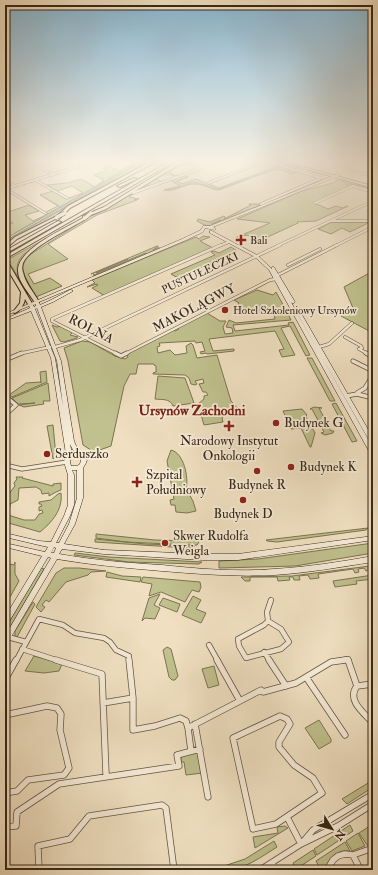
<svg xmlns="http://www.w3.org/2000/svg" width="378" height="875" viewBox="0 0 378 875" font-family="'IM FELL Double Pica',serif">
  <style>
    .green { fill: #c0c18e; stroke: #7c7452 }
    .lines { fill: none; stroke-linecap: round; stroke-linejoin: round }
    .stream { stroke: #728176; stroke-width: 1 }
    .street-far4-casing { stroke: #655542; stroke-width: 3 }
    .street-far3-casing { stroke: #655542; stroke-width: 3.5 }
    .street-far2-casing { stroke: #655542; stroke-width: 5 }
    .street-far1-casing { stroke: #655542; stroke-width: 6 }
    .street-casing { stroke: #655542; stroke-width: 7 }
    .secondary-casing { stroke: #372717; stroke-width: 1 }
    .primary-casing { stroke: #372717; stroke-width: 1.5 }
    .highway-casing { stroke: #372717; stroke-width: 2 }
    .street-far4 { stroke: #f5ebd7; stroke-width: 2 }
    .street-far3 { stroke: #f5ebd7; stroke-width: 2.5 }
    .street-far2 { stroke: #f5ebd7; stroke-width: 3.5 }
    .street-far1 { stroke: #f5ebd7; stroke-width: 4.5 }
    .street { stroke: #f5ebd7; stroke-width: 5.5 }
    .secondary { fill: #f5ebd7; fill-rule: evenodd }
    .primary { fill: #f0e0c1; fill-rule: evenodd }
    .highway { fill: #f0e0c1; fill-rule: evenodd }
    .highway-bridge-casing { stroke: #372717; stroke-width: 4.5; stroke-linecap: butt }
    .highway-bridge { stroke: #f0e0c1; stroke-width: 3.5 }
    .poi-dot { fill: #8f2418; stroke: #f5ebd7; stroke-width: 1.5 }
    .labels { text-anchor: middle; dominant-baseline: central; stroke-width: 3.5; stroke-linejoin: round; paint-order: stroke }
    .far-poi-label { font-size: 11px; fill: #372717; stroke: #f5ebd7; text-anchor: start }
    .far-street-label { font-size: 11px; fill: #372717; stroke: #f5ebd7 }
    .street-label { font-size: 13px; fill: #372717; stroke: #f5ebd7 }
    .poi-label { font-size: 13px; fill: #372717; stroke: #f5ebd7; text-anchor: start }
    .neighbourhood-label { font-size: 14px; font-weight: bold; fill: #7a1f14; stroke: #f5ebd7 }
  </style>
  <rect width="100%" height="100%" fill="#f0e0c1"/>
  <filter id="stains"><feTurbulence type="fractalNoise" baseFrequency=".005" numOctaves="4"/><feColorMatrix values="0 0 0 0 .2 0 0 0 0 .09 0 0 0 0 .02 0 0 0 .5 -.17"/></filter>
  <radialGradient id="worn" r=".72"><stop offset=".6" stop-color="#630" stop-opacity="0"/><stop offset="1" stop-color="#630" stop-opacity=".3"/></radialGradient>
  <path class="green" d="M141,160H144L5,239V237L9,235L5,233V220L11,224L13,223L5,218V213L29,205L39,211L25,215L33,221L48,214L46,212L58,206L40,195L53,191L66,199L83,193L72,186L57,191L47,185L67,183L81,179L95,187L104,180L94,175L107,170L103,168L109,166L120,171Z
    M146,160H155L66,208L58,215L5,243V241Z
    M186,160L192,163L178,167L169,172L177,176C167,175 166,172 156,179L162,182L150,186H144L146,187L129,197L139,199H134L137,200L97,215L48,244L68,259L28,274L34,284L50,278L62,286L36,297C29,284 16,269 28,256L89,217C109,209 125,197 143,185C157,176 171,168 186,160Z
    M278,166L297,172L292,174L283,170H273L219,190C211,190 204,184 196,184C185,183 176,192 164,190L180,186L170,180L182,175L188,177L177,181L182,184L196,179L219,188Z
    M336,180L373,189V191L347,184L346,185L350,187L314,203L328,209L336,206L342,208L348,206L316,221L297,222L298,223L259,241L247,235L235,238L270,223L237,219L302,191L333,183Z
    M249,204H259L261,205L213,224L221,220L211,224L213,225C206,227 203,224 197,221L198,219L210,222L224,216L225,217L224,219L251,205Z
    M81,219L24,254C15,263 16,271 21,282L9,262H11L7,260Z
    M332,222H370L350,232L342,228L331,234L318,229Z
    M203,236L210,237L200,241L213,248L105,296L92,288L98,285L97,284L87,287L95,283L92,280L196,237L199,239Z
    M157,246H158L153,250L159,247V248L97,276L93,275L100,273L146,253L100,272L96,273L128,259L91,274Z
    M231,247L237,251L178,278L171,274L215,255L211,252L214,251L219,253Z
    M373,271V333L341,316L353,308L344,287Z
    M257,290L273,295L276,292L286,310L248,314L246,311L236,307L239,305L238,304L239,303L234,300Z
    M287,312L291,320L233,325L235,331L289,325L288,323L293,322L310,355L306,356L290,326L281,328L295,355L282,357L279,350L284,349L275,331L209,339L213,351L234,349V351L207,354L206,353L201,354L200,352L205,351L202,342L196,343L195,341L159,343L160,346L157,347L158,353L170,350L175,355L187,353L186,346L191,343L193,345L197,358L217,355L231,401L241,412C233,412 227,412 222,418L223,422L204,425L198,404L204,399V396L208,395L206,392H203L199,384L204,383L203,379L195,381L197,384L195,385L191,384L189,378L185,375L153,374V373L156,372V366L154,365V364H138L136,374H130L124,386L111,446L94,452L83,445L68,361L64,348L82,341L90,342L115,356L125,359L128,357L127,355V354L173,330L175,331L179,329L177,328L207,313L220,321H226L223,327L225,334L233,333L232,328L226,327L229,320L236,323L275,319L274,314Z
    M52,325L57,327L61,326L73,332L70,335L78,337L77,338L64,342L60,341Z
    M307,358H312L335,401H330Z
    M46,371L47,382L12,397L9,395L26,383L41,382V383L40,372Z
    M158,376L185,378L194,403L173,406C170,398 162,400 155,399Z
    M48,383L50,401H43L44,404L24,407L19,405L35,403L18,404L12,398Z
    M336,403L357,441L352,442L332,404Z
    M314,407L322,408H319L331,431H334L333,433L325,435L321,433L324,432L312,409H310Z
    M302,409L307,415L306,416L307,419L288,422L283,411Z
    M309,422L315,433L311,447H310L301,428L291,429L290,427H293L292,424Z
    M53,425L56,456L53,459L47,426Z
    M171,450C184,453 189,478 186,489L193,501L196,511L187,513L176,512L175,505H171L170,500L174,499L167,461Z
    M16,477H23L22,478L53,486V484L61,483V490L56,492L49,496V493L42,494L41,490L36,487L19,488L18,500L10,504V507L5,509V499L15,486L14,483L17,479Z
    M61,493C63,510 52,522 40,532L5,522V514L24,520H35L39,514L43,513L42,510L39,511V507L42,506L41,504H39V502L51,500L58,494Z
    M368,528L366,530L277,542L267,541L266,540Z
    M96,534L155,540L190,541L191,537L199,542L197,545H190L126,542L96,538Z
    M95,539L146,544L195,546L188,548L95,542Z
    M373,543V553L295,566L219,568V561L258,559Z
    M75,553L109,557L202,562L199,564L129,562L74,555Z
    M15,562V574L19,581L10,597L5,598V563L14,565Z
    M370,566L369,570L366,571L364,568L358,569L359,572L355,573L353,569L318,574L319,578L310,579L308,575L299,576L300,580H294L293,577H289L290,580L278,581L277,577H250V581H245L241,577L292,576Z
    M41,568L44,569L5,636V629Z
    M64,568H79L106,571L91,572L88,575L66,582L49,602L46,600L42,605L45,607L41,612L36,607L56,573Z
    M107,572L122,576L141,577L140,582L106,577Z
    M373,575V579L356,581L357,584L335,587L333,581Z
    M143,577L200,582L201,587L199,592L192,590L185,602L161,592L149,596L152,584L141,582Z
    M160,594L154,605L160,608L155,619L145,618L142,621L149,598Z
    M193,596L201,600L196,609L206,613L201,623L182,615Z
    M163,598L180,604L177,612L159,605Z
    M33,602L35,604L17,637L15,636V631Z
    M167,647L171,649L178,676L175,680H172L169,677L163,650Z
    M34,656L62,664L59,671L44,673L25,671Z
    M214,666L219,685L208,688L202,669Z
    M319,720L331,739V742L319,749L305,728Z
    M197,751L202,773L186,775L184,762H181V758L185,754Z
    M373,780V787L347,804L342,799Z
    M373,824V845H367L359,833Z
    M350,825L353,831L317,855L314,849Z
    M285,826L288,828L255,848L253,837L278,833L277,827Z
    M358,833L365,846L352,851L346,841Z
    M274,841L277,847C261,857 244,870 225,870L224,866L245,859Z
    M345,842L350,851C336,849 330,858 324,870H321L316,861Z
    M313,850L316,856L296,869L293,863Z"/>
  <g class="lines">
    <path class="stream" d="M271,161L279,163
      M296,168H298
      M312,172L323,175
      M121,177L151,160
      M342,180L346,181
      M30,183L35,181
      M148,184L150,185
      M23,185L27,183
      M363,186L373,188
      M167,190L174,189L194,182L219,189L278,168
      M42,196L61,207
      M15,233L141,160
      M20,233L118,178
      M5,238L10,236
      M5,241L15,236"/>
    <defs>
      <path id="street-far4" d="M27,160L53,175
        M370,160L373,161
        M349,168L348,170L373,176
        M5,180L15,186
        M35,180L67,198
        M208,183L266,161
        M5,189L100,160
        M6,189L45,213
        M133,193L224,160
        M315,203L353,186L373,192
        M261,204L321,178L262,160
        M332,221H373
        M219,246L229,242
        M277,246L373,201
        M335,246L373,227"/>
      <path id="street-far3" d="M288,265L320,249
        M278,275L337,245
        M345,337L361,346L362,348L359,349L368,354
        M55,347L80,340L280,245
        M319,347L329,344L352,323
        M18,354L50,347
        M117,354L52,321V319L221,245
        M125,354L270,280L276,279"/>
      <path id="street-far2" d="M115,353L121,356L127,353
        M366,353L373,357
        M5,360L22,353
        M353,361L373,371
        M357,393L365,388L373,375
        M5,396L16,405L5,415
        M346,396L357,394L373,398
        M5,465L22,469L67,462"/>
      <path id="street-far1" d="M268,621L281,629L289,642L281,649L246,658L239,646L238,639L264,625Z
        M268,621L267,612L271,600
        M8,637L26,642
        M209,645L218,661
        M22,649L59,661
        M264,652L270,661
        M16,661L39,619L63,625L75,633L104,638L110,642L116,650L129,656V661
        M339,661L348,659L349,661"/>
      <path id="street" d="M56,660L102,674L106,774
        M129,660L133,698V730L155,726L180,718L186,721L188,728
        M217,660L240,701
        M269,660L286,686
        M348,660L357,686
        M306,677L345,735
        M5,680L16,660
        M373,684L357,686C346,700 364,713 373,723
        M103,703L133,698
        M5,715L47,706L57,708L61,714L60,730L69,768L64,775L28,780L17,791L5,793
        M280,716L287,719L290,724L279,742V747L294,765L313,778L322,793L276,824L253,829L233,738Z
        M195,724L208,797
        M191,751L188,728L261,690L263,692L296,683L331,662L345,660
        M287,817L301,844
        M5,827L16,826L17,812L59,784L179,766L177,755L200,749
        M302,843L313,830L373,794
        M353,855L360,869
        M272,863L274,870
        M39,870L38,846L70,839L89,816L162,805L166,808L174,870
        M260,870L301,844L338,826L373,804
        M327,870L333,860L338,856L345,854L353,855L373,848"/>
      <path id="secondary" d="M338,174L340,175L213,227L215,228V230L205,228L203,232L184,241L39,302L40,305L51,300L70,290H71L73,291L53,302L41,307L61,361L74,441L77,448L87,460L86,463L83,468V498L75,524L64,544L104,550L203,554H238L373,536V540L238,560H203L104,554L62,549L59,554C93,560 127,563 162,565C199,569 236,572 274,569C307,567 340,562 373,556V562C340,567 307,573 274,575C237,577 199,574 162,571C127,568 92,565 57,559L7,644L5,645V636L51,558L48,557L7,625L5,626V617L42,556L5,547V543L45,552L48,547L39,545L5,537V533L39,541L51,542L64,516L68,505V475L64,462L66,454L51,358L31,311L5,321V319L30,308L29,306L5,316V314L182,239L201,230L203,226H210ZM36,304V306L34,307L33,305ZM37,308L57,361L63,406L55,358L35,309ZM70,444L73,450L81,460L80,464L77,466H71L70,462L72,454ZM72,470H77V498L69,524L59,543H56L70,516L74,505V475ZM54,547L56,548L54,553H51Z
        M210,231H212L257,255L272,269V267H274L295,302L294,303H292L291,302L273,270L373,448V455L370,453L269,270L255,257L210,233Z
        M298,312H299L301,313L373,438V444L370,442L297,313Z"/>
      <path id="primary" d="M273,160H278L373,186V188Z"/>
      <path id="highway" d="M154,160H159L70,208L58,220L55,219L17,239L5,249V246L15,237L57,216L68,206Z
        M172,160H177L5,259V256Z
        M181,160H186L106,209L86,217V219C71,228 30,247 23,263C22,266 22,270 23,272C25,283 34,292 39,302V303H35C30,294 18,282 18,271C17,249 66,228 83,218V216L104,207Z
        M134,178L137,179L120,187L117,186Z
        M58,221L61,222L5,254V251Z
        M5,260L7,261L33,305L31,306H29L25,299C24,305 20,311 15,313L13,312L20,303L21,292L5,265Z"/>
    </defs>
    <use href="#street-far4" class="street-far4-casing"/>
    <use href="#street-far3" class="street-far3-casing"/>
    <use href="#street-far2" class="street-far2-casing"/>
    <use href="#street-far1" class="street-far1-casing"/>
    <use href="#street" class="street-casing"/>
    <use href="#secondary" class="secondary-casing"/>
    <use href="#primary" class="primary-casing"/>
    <use href="#highway" class="highway-casing"/>
    <use href="#street-far4" class="street-far4"/>
    <use href="#street-far3" class="street-far3"/>
    <use href="#street-far2" class="street-far2"/>
    <use href="#street-far1" class="street-far1"/>
    <use href="#street" class="street"/>
    <use href="#secondary" class="secondary"/>
    <use href="#primary" class="primary"/>
    <use href="#highway" class="highway"/>
    <defs>
      <path id="highway-bridge" d="M57,217L65,213
        M85,218L91,213"/>
    </defs>
    <use href="#highway-bridge" class="highway-bridge-casing"/>
    <use href="#highway-bridge" class="highway-bridge"/>
  </g>
  <linearGradient id="sky" x2="0" y2="1"><stop stop-color="#89b8d4"/><stop offset="0.57" stop-color="#f8f1e3"/><stop offset="1" stop-color="#f8f1e3" stop-opacity="0"/></linearGradient>
  <rect width="378" height="283" fill="url(#sky)"/>
  <g class="poi-dot">
    <path d="M239 234h4v4h4v4h-4v4h-4v-4h-4v-4h4z"/>
    <circle cx="225" cy="310" r="4"/>
    <circle cx="276" cy="423" r="4"/>
    <path d="M227 420h4v4h4v4h-4v4h-4v-4h-4v-4h4z"/>
    <circle cx="47" cy="454" r="4"/>
    <circle cx="291" cy="467" r="4"/>
    <circle cx="257" cy="471" r="4"/>
    <path d="M135 476h4v4h4v4h-4v4h-4v-4h-4v-4h4z"/>
    <circle cx="243" cy="500" r="4"/>
    <circle cx="165" cy="543" r="4"/>
  </g>
  <g class="labels">
    <g class="far-poi-label">
      <text x="250" y="240">Bali</text>
      <text x="233" y="310">Hotel Szkoleniowy Ursynów</text>
    </g>
    <g class="far-street-label">
      <text transform="translate(200 273) rotate(-25)">PUSTUŁECZKI</text>
    </g>
    <g class="street-label">
      <text transform="translate(194 308) rotate(-27)">MAKOLĄGWY</text>
      <text transform="translate(91 329) rotate(27)">ROLNA</text>
    </g>
    <g class="poi-label">
      <text x="284" y="423">Budynek G</text>
      <text x="229" y="441" text-anchor="middle">Narodowy Instytut<tspan x="229" dy="15">Onkologii</tspan></text>
      <text x="55" y="454">Serduszko</text>
      <text x="299" y="467">Budynek K</text>
      <text x="146" y="475">Szpital<tspan x="146" dy="15">Południowy</tspan></text>
      <text x="257" y="485" text-anchor="middle">Budynek R</text>
      <text x="243" y="514" text-anchor="middle">Budynek D</text>
      <text x="173" y="536">Skwer Rudolfa<tspan x="173" dy="15">Weigla</tspan></text>
    </g>
    <g class="neighbourhood-label">
      <text x="192" y="410">Ursynów Zachodni</text>
    </g>
  </g>
  <rect width="378" height="875" fill="none" stroke="#f0e0c1" stroke-width="20"/>
  <rect x="6" y="6" width="366" height="863" fill="none" stroke="#372717" stroke-width="2"/>
  <rect x="10" y="10" width="358" height="855" fill="none" stroke="#372717"/>
  <g transform="translate(332 829) rotate(127)" stroke="#f5ebd7" stroke-width="3" paint-order="stroke">
  <path d="M0-3L7 15L0 10L-7 15Z" fill="#372717"/>
  <text y="-6" font-size="11" font-weight="bold" text-anchor="middle" fill="#372717">N</text>
  </g>
  <rect width="100%" height="100%" filter="url(#stains)"/>
  <rect width="100%" height="100%" fill="url(#worn)"/>
</svg>
